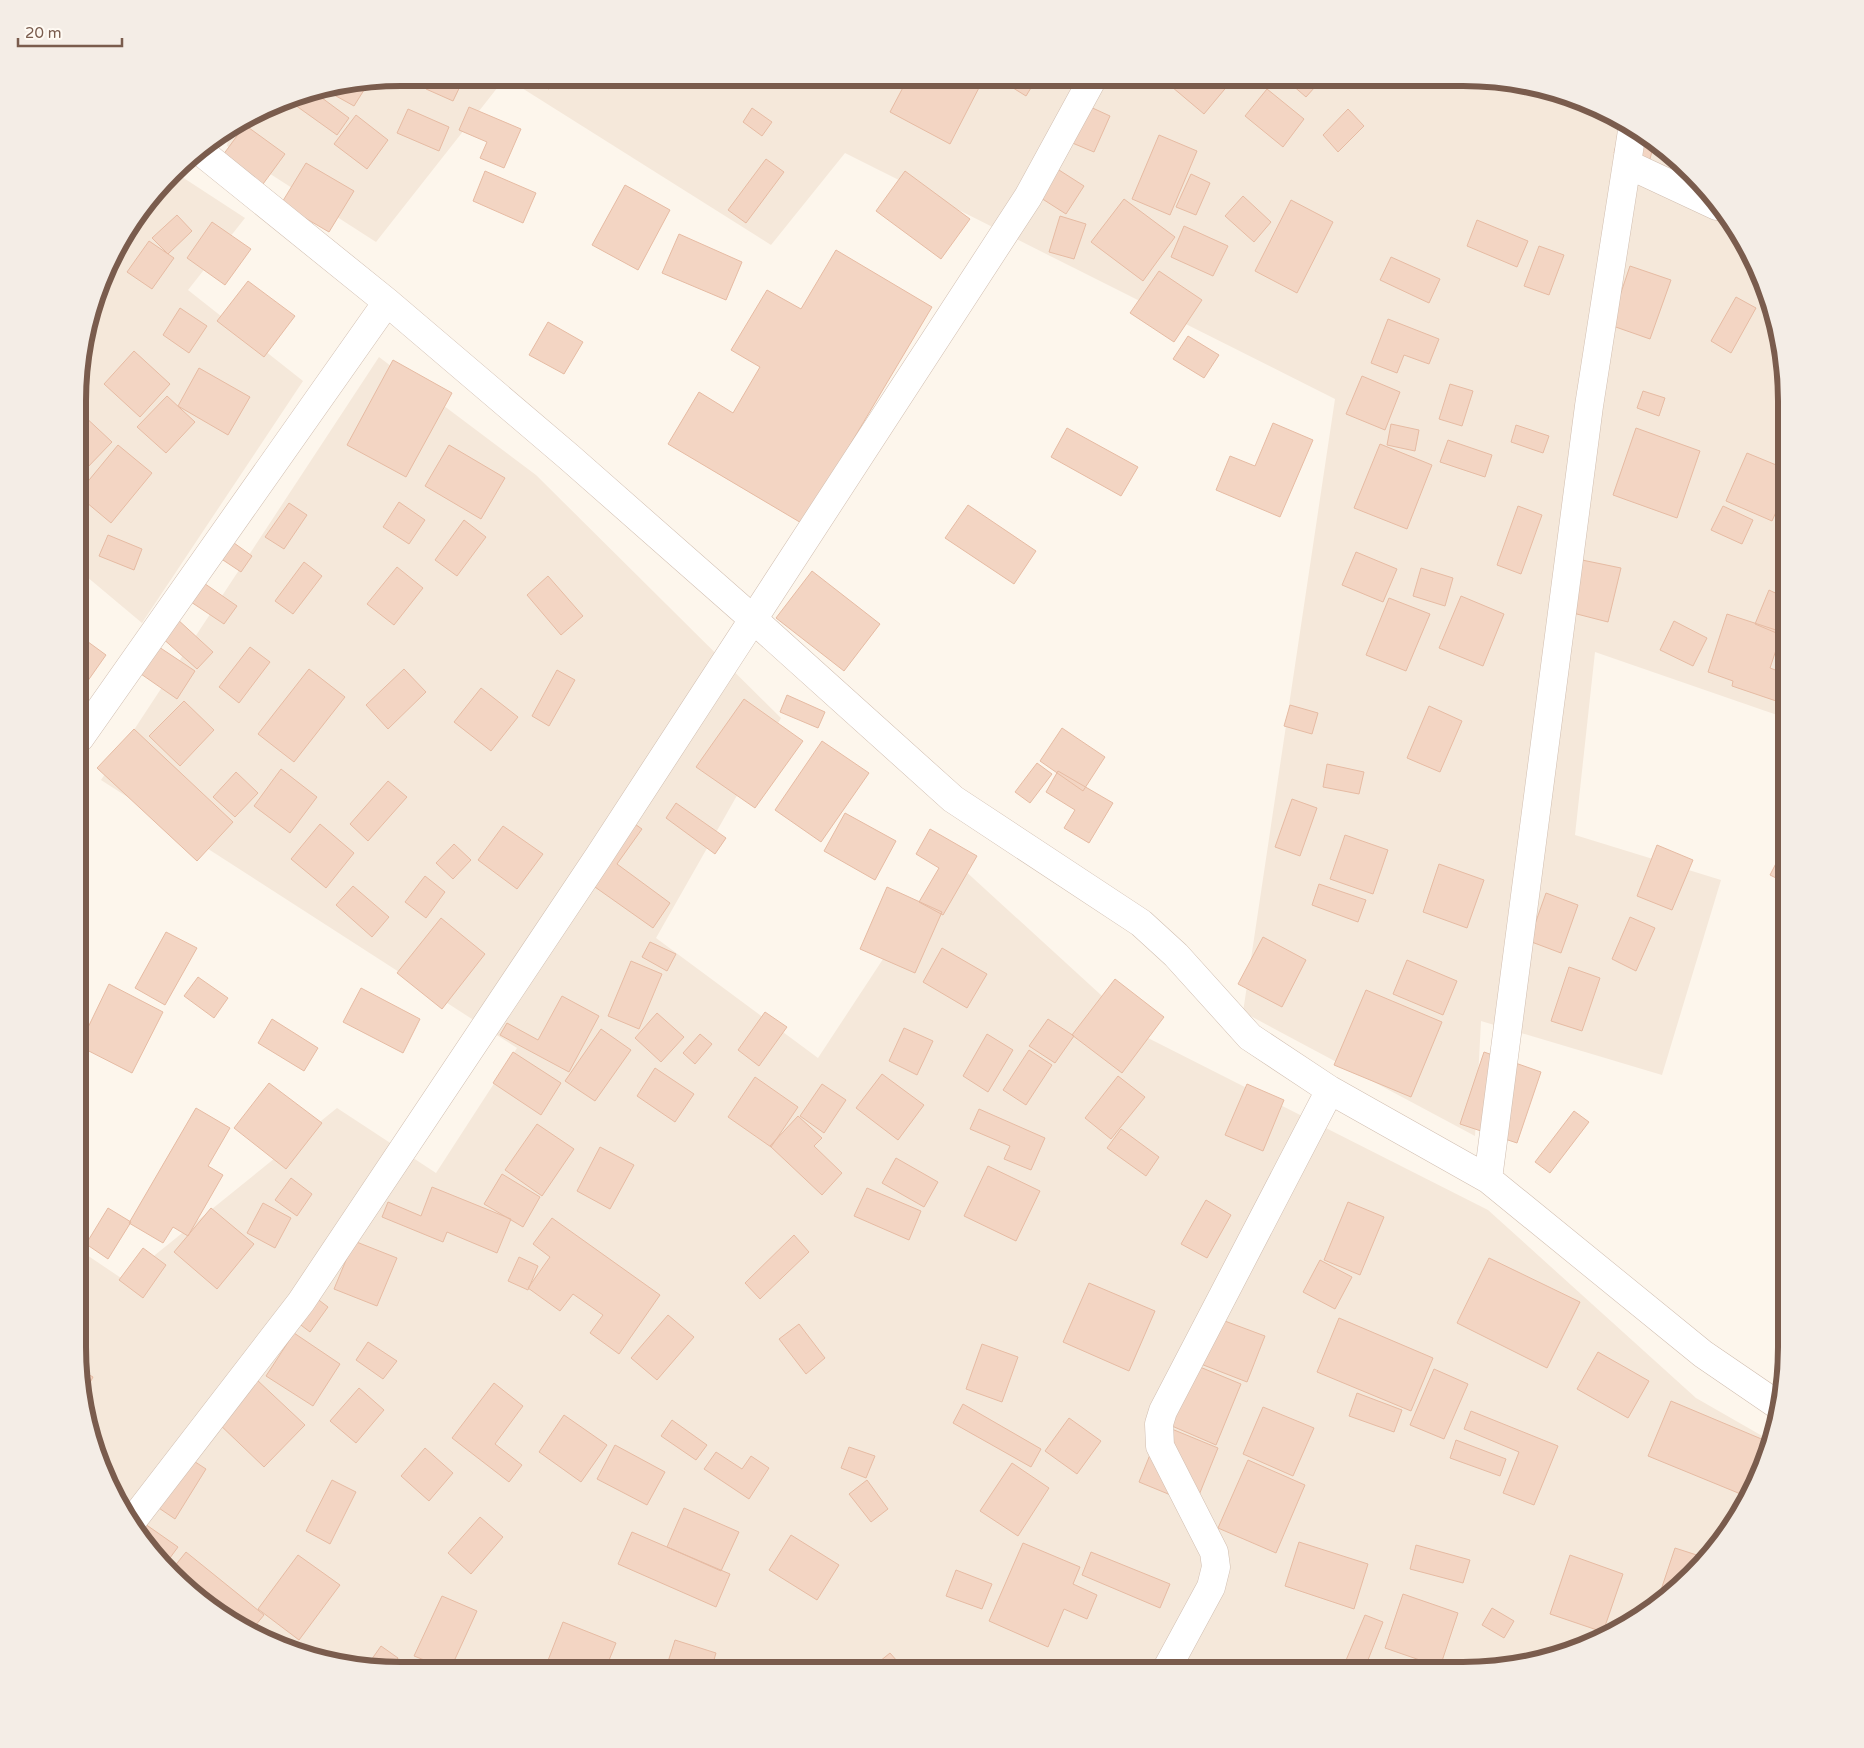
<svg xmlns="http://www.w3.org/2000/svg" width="1864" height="1748" viewBox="0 0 1864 1748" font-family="'Varela Round',sans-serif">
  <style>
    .residential { fill: #f5e8da }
    .building { fill: #f3d5c3; stroke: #e6bba3 }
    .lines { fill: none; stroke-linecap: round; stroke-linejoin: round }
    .street-casing { stroke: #d1beb0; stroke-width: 29 }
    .street { stroke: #fff; stroke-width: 28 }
    .rim { fill: none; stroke: #7a5c4d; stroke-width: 6 }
  </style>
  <rect width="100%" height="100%" fill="#fdf6ec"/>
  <path class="residential" d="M401,78H505L376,242L227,146L229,134L297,95Z
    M506,78H1484L1606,111L1706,188L1762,277L1786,380V718L1595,652L1575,835L1721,880L1662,1075L1481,1021L1475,1136L1243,1012L1335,399L845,153L771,245Z
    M176,173L245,218L188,290L303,381L142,623L80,571V359L121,240Z
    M379,357L536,475L781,718L656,938L818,1058L950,857L1148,1038L1488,1210L1696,1398L1771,1441L1753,1490L1719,1544L1676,1590L1586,1646L1484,1670H401L318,1660L258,1637L204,1604L158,1560L102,1470L78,1368V1249L124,1280L337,1108L436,1173L517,1048L101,780Z"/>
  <path class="building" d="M432,78H464L453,101L426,89Z
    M534,78H554L549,89L532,82Z
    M908,78H984L950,144L890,112Z
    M997,78H1037L1026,96Z
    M1179,78H1234L1204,114L1172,87Z
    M1284,78H1323L1306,97Z
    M356,85L364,90L354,106L327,91Z
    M1267,89L1304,119L1283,147L1245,116Z
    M314,92L349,118L337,135L288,100L297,95Z
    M1086,105L1110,116L1094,152L1070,142Z
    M469,107L521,129L504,168L480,158L487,142L459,130Z
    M752,108L772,122L762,136L743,122Z
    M408,109L449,127L439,151L397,133Z
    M1348,109L1364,126L1338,152L1323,135Z
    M356,115L388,140L367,169L334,144Z
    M1622,123L1653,147L1649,163L1614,153Z
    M245,125L285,154L263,184L223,155Z
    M1159,135L1197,151L1170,215L1132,199Z
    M766,159L784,172L746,223L728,210Z
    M306,163L354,191L329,232L281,204Z
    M1048,163L1084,186L1066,214L1030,191Z
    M485,171L536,193L523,223L473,201Z
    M905,171L970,219L941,259L876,211Z
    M1191,174L1210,183L1196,215L1176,207Z
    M625,185L670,210L638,270L592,245Z
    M1243,196L1271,222L1254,242L1225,216Z
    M1124,199L1175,237L1143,281L1091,242Z
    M1291,200L1333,222L1297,293L1255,271Z
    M177,215L192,231L168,254L152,238Z
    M1060,216L1086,224L1074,259L1049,252Z
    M1477,220L1528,241L1517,267L1467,246Z
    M212,222L251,249L225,285L187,258Z
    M1184,226L1228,246L1213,276L1171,257Z
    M679,234L742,262L726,300L662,273Z
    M149,241L174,258L152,289L127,272Z
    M1539,246L1564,255L1549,295L1524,286Z
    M836,250L932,307L803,524L668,444L699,392L733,413L760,367L731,350L767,290L801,309Z
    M1391,257L1440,279L1429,303L1380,280Z
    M1630,266L1671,280L1650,339L1610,325Z
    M1159,271L1202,300L1174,342L1130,313Z
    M248,281L295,316L264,357L217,321Z
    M1736,297L1756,308L1731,353L1711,341Z
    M180,308L207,326L189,353L163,335Z
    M1388,319L1439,339L1429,364L1404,355L1397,373L1371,363Z
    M548,322L583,342L564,374L529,355Z
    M1188,336L1219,355L1204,378L1173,359Z
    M134,351L170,384L140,417L104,384Z
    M393,360L452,393L406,477L347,445Z
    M199,368L250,397L228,435L178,406Z
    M1362,376L1400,392L1385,430L1346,414Z
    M1450,384L1473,391L1462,426L1439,419Z
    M1643,391L1665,398L1659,416L1637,408Z
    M167,396L195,422L166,453L137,427Z
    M82,414L112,442L85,470L80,465V417Z
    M1273,423L1313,440L1280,517L1216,490L1230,456L1255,466Z
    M1391,424L1419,430L1415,451L1387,445Z
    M1516,425L1549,436L1543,453L1511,442Z
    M1067,428L1138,467L1121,496L1051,457Z
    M1636,428L1700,451L1677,518L1613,495Z
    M1448,440L1492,455L1485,477L1440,462Z
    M1380,444L1432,465L1407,529L1354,508Z
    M118,445L152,473L111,523L80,497V491Z
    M449,445L505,478L481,519L425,486Z
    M1747,453L1786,469V490L1772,521L1726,501Z
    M399,502L425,520L409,544L383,527Z
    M289,503L307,515L284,549L265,537Z
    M968,505L1036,551L1014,584L945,538Z
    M1518,506L1542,515L1521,574L1497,565Z
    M1723,506L1753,520L1742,544L1711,530Z
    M464,520L486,537L457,576L435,560Z
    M108,535L142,549L134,570L99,556Z
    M223,535L252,556L241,572L211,552Z
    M1356,552L1397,569L1383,602L1342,585Z
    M1582,560L1621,568L1608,622L1569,612Z
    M304,562L322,576L293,614L275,601Z
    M397,567L423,588L394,625L367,604Z
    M1421,568L1453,578L1445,606L1413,596Z
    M812,571L880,624L844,671L776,618Z
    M548,576L583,616L561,635L527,595Z
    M198,579L237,606L224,624L185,598Z
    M1769,590L1786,598V637L1755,624Z
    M1461,596L1504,614L1483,666L1439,648Z
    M1389,598L1430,614L1406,671L1366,655Z
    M1727,614L1782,632L1770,668L1786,674L1785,704L1732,686L1733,681L1708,672Z
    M176,618L213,652L197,669L160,636Z
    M1674,621L1707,638L1693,666L1660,650Z
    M80,636L106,655L80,692Z
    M159,647L195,671L177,699L141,674Z
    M250,647L270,662L239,703L219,687Z
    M309,669L345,697L294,762L258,734Z
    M404,669L426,692L388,729L366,705Z
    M557,670L575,680L549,726L532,716Z
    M481,688L518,717L491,751L454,722Z
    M787,695L825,712L818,728L780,712Z
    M744,699L803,741L755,808L696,767Z
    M184,701L214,730L180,766L149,736Z
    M1290,705L1318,713L1312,734L1284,726Z
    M1429,706L1462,721L1440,772L1407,758Z
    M1062,728L1105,757L1083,791L1040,761Z
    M134,729L233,822L197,861L97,768Z
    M822,741L869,773L821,842L775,810Z
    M1037,763L1052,774L1030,803L1015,792Z
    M1327,764L1364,772L1359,794L1323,787Z
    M281,769L317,797L290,833L254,806Z
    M1058,771L1113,803L1089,843L1064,828L1075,810L1046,792Z
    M236,772L258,793L235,817L213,797Z
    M388,781L407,797L368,841L350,824Z
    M1292,799L1317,808L1300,856L1275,847Z
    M676,803L726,838L715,854L666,818Z
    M845,813L896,841L875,880L824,851Z
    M622,815L642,829L617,864L670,903L653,928L578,875Z
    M320,824L354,853L326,888L291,859Z
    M503,826L543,854L517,889L478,860Z
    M930,829L977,856L943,915L919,902L939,868L916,854Z
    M1345,835L1388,850L1373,894L1330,879Z
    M454,844L471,860L453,879L436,863Z
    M1786,844V883L1770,875Z
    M1657,845L1693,860L1672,910L1637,896Z
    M1439,864L1484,880L1467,928L1423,912Z
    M425,876L445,892L426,918L405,902Z
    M1319,884L1366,900L1358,922L1312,905Z
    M353,886L389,917L372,937L336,905Z
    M887,887L942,912L915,973L860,949Z
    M1546,893L1578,905L1561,953L1529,941Z
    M1630,917L1655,928L1636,971L1612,959Z
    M441,918L485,954L442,1009L397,973Z
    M166,932L197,948L165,1005L135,988Z
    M1263,937L1306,960L1282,1007L1238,984Z
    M650,942L676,954L667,971L642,957Z
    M942,948L987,974L967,1008L923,982Z
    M1407,960L1457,981L1443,1015L1393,994Z
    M631,961L662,974L639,1029L608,1016Z
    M1569,967L1600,978L1582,1031L1551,1021Z
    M198,977L228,998L214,1018L184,996Z
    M1115,979L1164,1017L1122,1073L1072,1035Z
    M109,984L163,1012L132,1073L79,1046Z
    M361,988L420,1019L403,1053L343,1022Z
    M1366,990L1442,1022L1411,1097L1334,1065Z
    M562,996L599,1016L569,1072L500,1035L507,1023L538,1040Z
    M765,1012L787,1027L759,1066L738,1050Z
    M657,1013L684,1037L661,1062L635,1038Z
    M272,1019L318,1048L304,1071L258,1043Z
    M1048,1019L1074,1036L1055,1063L1029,1046Z
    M904,1028L933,1041L917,1075L889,1061Z
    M601,1029L631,1050L595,1101L565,1081Z
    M700,1034L712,1044L695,1064L683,1053Z
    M987,1034L1013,1050L988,1092L963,1076Z
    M1029,1050L1052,1065L1026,1105L1003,1090Z
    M513,1052L561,1083L541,1115L493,1083Z
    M1484,1052L1541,1072L1517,1143L1460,1124Z
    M655,1068L694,1094L675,1122L637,1096Z
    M882,1074L924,1105L898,1140L856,1108Z
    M1118,1076L1145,1097L1111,1139L1085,1118Z
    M755,1077L798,1107L771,1147L728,1117Z
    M269,1083L322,1123L286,1169L234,1128Z
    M822,1084L846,1100L824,1133L800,1116Z
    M1247,1084L1284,1100L1263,1151L1225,1135Z
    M196,1108L230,1128L208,1166L223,1175L188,1236L173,1227L163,1243L129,1223Z
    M979,1109L1045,1138L1031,1170L1004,1159L1010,1146L970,1129Z
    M1574,1111L1589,1122L1550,1173L1535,1162Z
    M798,1116L822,1138L814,1146L842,1173L822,1195L770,1146Z
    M537,1124L574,1149L542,1196L505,1170Z
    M1121,1129L1159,1157L1146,1176L1107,1148Z
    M600,1147L634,1165L610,1209L577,1191Z
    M896,1158L938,1182L924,1207L882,1183Z
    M988,1166L1040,1191L1016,1241L964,1216Z
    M502,1174L540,1197L523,1227L484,1204Z
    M291,1178L312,1194L297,1216L275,1200Z
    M432,1187L511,1219L497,1253L447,1232L443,1242L382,1217L388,1202L421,1216Z
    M867,1188L921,1211L909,1240L854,1216Z
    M1206,1200L1231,1215L1207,1258L1181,1244Z
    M1348,1202L1384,1217L1360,1275L1324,1260Z
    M263,1203L291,1218L275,1248L247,1233Z
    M108,1208L131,1222L108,1259L86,1244Z
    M211,1208L254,1244L217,1289L174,1252Z
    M552,1218L660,1295L619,1354L590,1333L603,1315L573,1294L560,1311L528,1288L550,1257L533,1244Z
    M794,1235L809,1252L760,1299L745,1283Z
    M354,1241L397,1258L377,1306L334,1289Z
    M143,1248L166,1265L143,1298L119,1280Z
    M519,1257L538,1266L528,1290L508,1281Z
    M1489,1258L1580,1302L1547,1368L1457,1323Z
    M1320,1260L1352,1277L1335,1309L1303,1292Z
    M1089,1283L1155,1311L1129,1371L1063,1342Z
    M307,1291L328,1307L310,1332L289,1316Z
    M1206,1314L1265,1336L1247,1382L1188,1359Z
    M668,1315L694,1337L657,1380L631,1358Z
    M1339,1318L1433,1358L1411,1411L1317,1372Z
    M799,1324L825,1358L806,1374L779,1339Z
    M294,1333L340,1364L313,1406L266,1376Z
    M368,1342L397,1361L383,1379L356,1360Z
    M982,1344L1018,1357L1002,1402L966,1389Z
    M1598,1352L1649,1381L1628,1418L1577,1389Z
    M1183,1360L1241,1384L1216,1445L1158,1420Z
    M79,1369L93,1377L84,1394Z
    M1434,1369L1468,1384L1444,1439L1410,1425Z
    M256,1379L305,1425L264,1467L216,1421Z
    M494,1383L523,1406L495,1444L522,1465L509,1482L452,1438Z
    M359,1388L384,1410L356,1443L330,1421Z
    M1357,1393L1402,1410L1394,1432L1349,1416Z
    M1671,1401L1771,1443L1753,1490L1748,1497L1648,1456Z
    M963,1404L1041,1449L1031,1467L953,1423Z
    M1263,1407L1314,1428L1293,1476L1243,1454Z
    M1471,1411L1558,1446L1534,1505L1503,1493L1519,1452L1464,1429Z
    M564,1415L607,1445L581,1482L539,1452Z
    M1069,1418L1101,1441L1077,1474L1045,1451Z
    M672,1420L707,1445L696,1460L661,1436Z
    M1162,1425L1218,1448L1195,1505L1139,1482Z
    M1456,1440L1506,1459L1500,1476L1450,1458Z
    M615,1445L665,1472L647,1505L597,1479Z
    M849,1447L875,1456L866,1478L841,1468Z
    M425,1448L453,1473L429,1501L401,1476Z
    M716,1452L742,1469L751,1456L769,1468L749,1499L704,1469Z
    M183,1454L206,1469L175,1519L153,1504Z
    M1248,1460L1305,1485L1276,1553L1218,1528Z
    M1012,1463L1049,1488L1018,1536L980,1511Z
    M332,1480L356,1492L330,1544L306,1531Z
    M867,1480L888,1509L871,1522L849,1494Z
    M684,1508L739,1532L721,1571L667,1547Z
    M480,1517L503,1537L471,1574L448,1553Z
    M138,1519L178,1547L164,1566L158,1560L135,1523Z
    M632,1532L730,1574L716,1607L618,1564Z
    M791,1535L839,1565L817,1600L769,1570Z
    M1299,1542L1368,1564L1354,1609L1285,1586Z
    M1023,1543L1080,1567L1073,1584L1097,1595L1087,1619L1064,1609L1048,1647L989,1621Z
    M1416,1545L1470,1560L1463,1583L1410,1569Z
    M1675,1548L1706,1558L1676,1590L1657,1602Z
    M186,1552L264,1615L250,1632L204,1604L170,1572Z
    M1091,1552L1170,1584L1160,1608L1082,1575Z
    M298,1555L340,1585L299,1640L258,1609Z
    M1570,1555L1623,1574L1603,1632L1550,1614Z
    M956,1570L992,1584L982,1609L946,1596Z
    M1403,1594L1458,1613L1440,1667L1385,1648Z
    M442,1596L477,1611L450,1670L414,1656Z
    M1492,1608L1514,1621L1504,1638L1482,1625Z
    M1365,1615L1383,1622L1364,1670H1356L1344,1665Z
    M563,1622L616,1643L605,1670H551L545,1668Z
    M675,1640L716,1653L711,1670H673L666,1668Z
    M381,1646L398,1658L390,1669L367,1666Z
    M890,1653L905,1670H869Z"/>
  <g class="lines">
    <defs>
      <path id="street" d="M200,151L387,302L569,457L753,619L953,799L1141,923L1176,955L1250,1037L1330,1090L1488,1179L1703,1354L1779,1406
        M1627,164L1717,206
        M80,738L387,302
        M1488,1179L1589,406L1632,131
        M133,1520L301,1302L599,856L1028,197L1093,78
        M1166,1670L1211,1587L1216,1567L1214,1552L1160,1446L1159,1424L1163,1411L1330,1090"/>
    </defs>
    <use href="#street" class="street-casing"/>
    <use href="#street" class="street"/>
  </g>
  <path d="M0 0H1864V1748H0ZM401 86H1463A315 315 0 0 1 1778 401V1347A315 315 0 0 1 1463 1662H401A315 315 0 0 1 86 1347V401A315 315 0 0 1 401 86Z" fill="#f4ede6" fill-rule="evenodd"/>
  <path class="rim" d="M401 86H1463A315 315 0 0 1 1778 401V1347A315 315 0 0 1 1463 1662H401A315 315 0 0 1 86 1347V401A315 315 0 0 1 401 86Z"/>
  <path d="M18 38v8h104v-8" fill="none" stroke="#7a5c4d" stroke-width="2.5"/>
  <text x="25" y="38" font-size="15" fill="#7a5c4d" stroke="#fffaf3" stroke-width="4" paint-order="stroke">20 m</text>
</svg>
